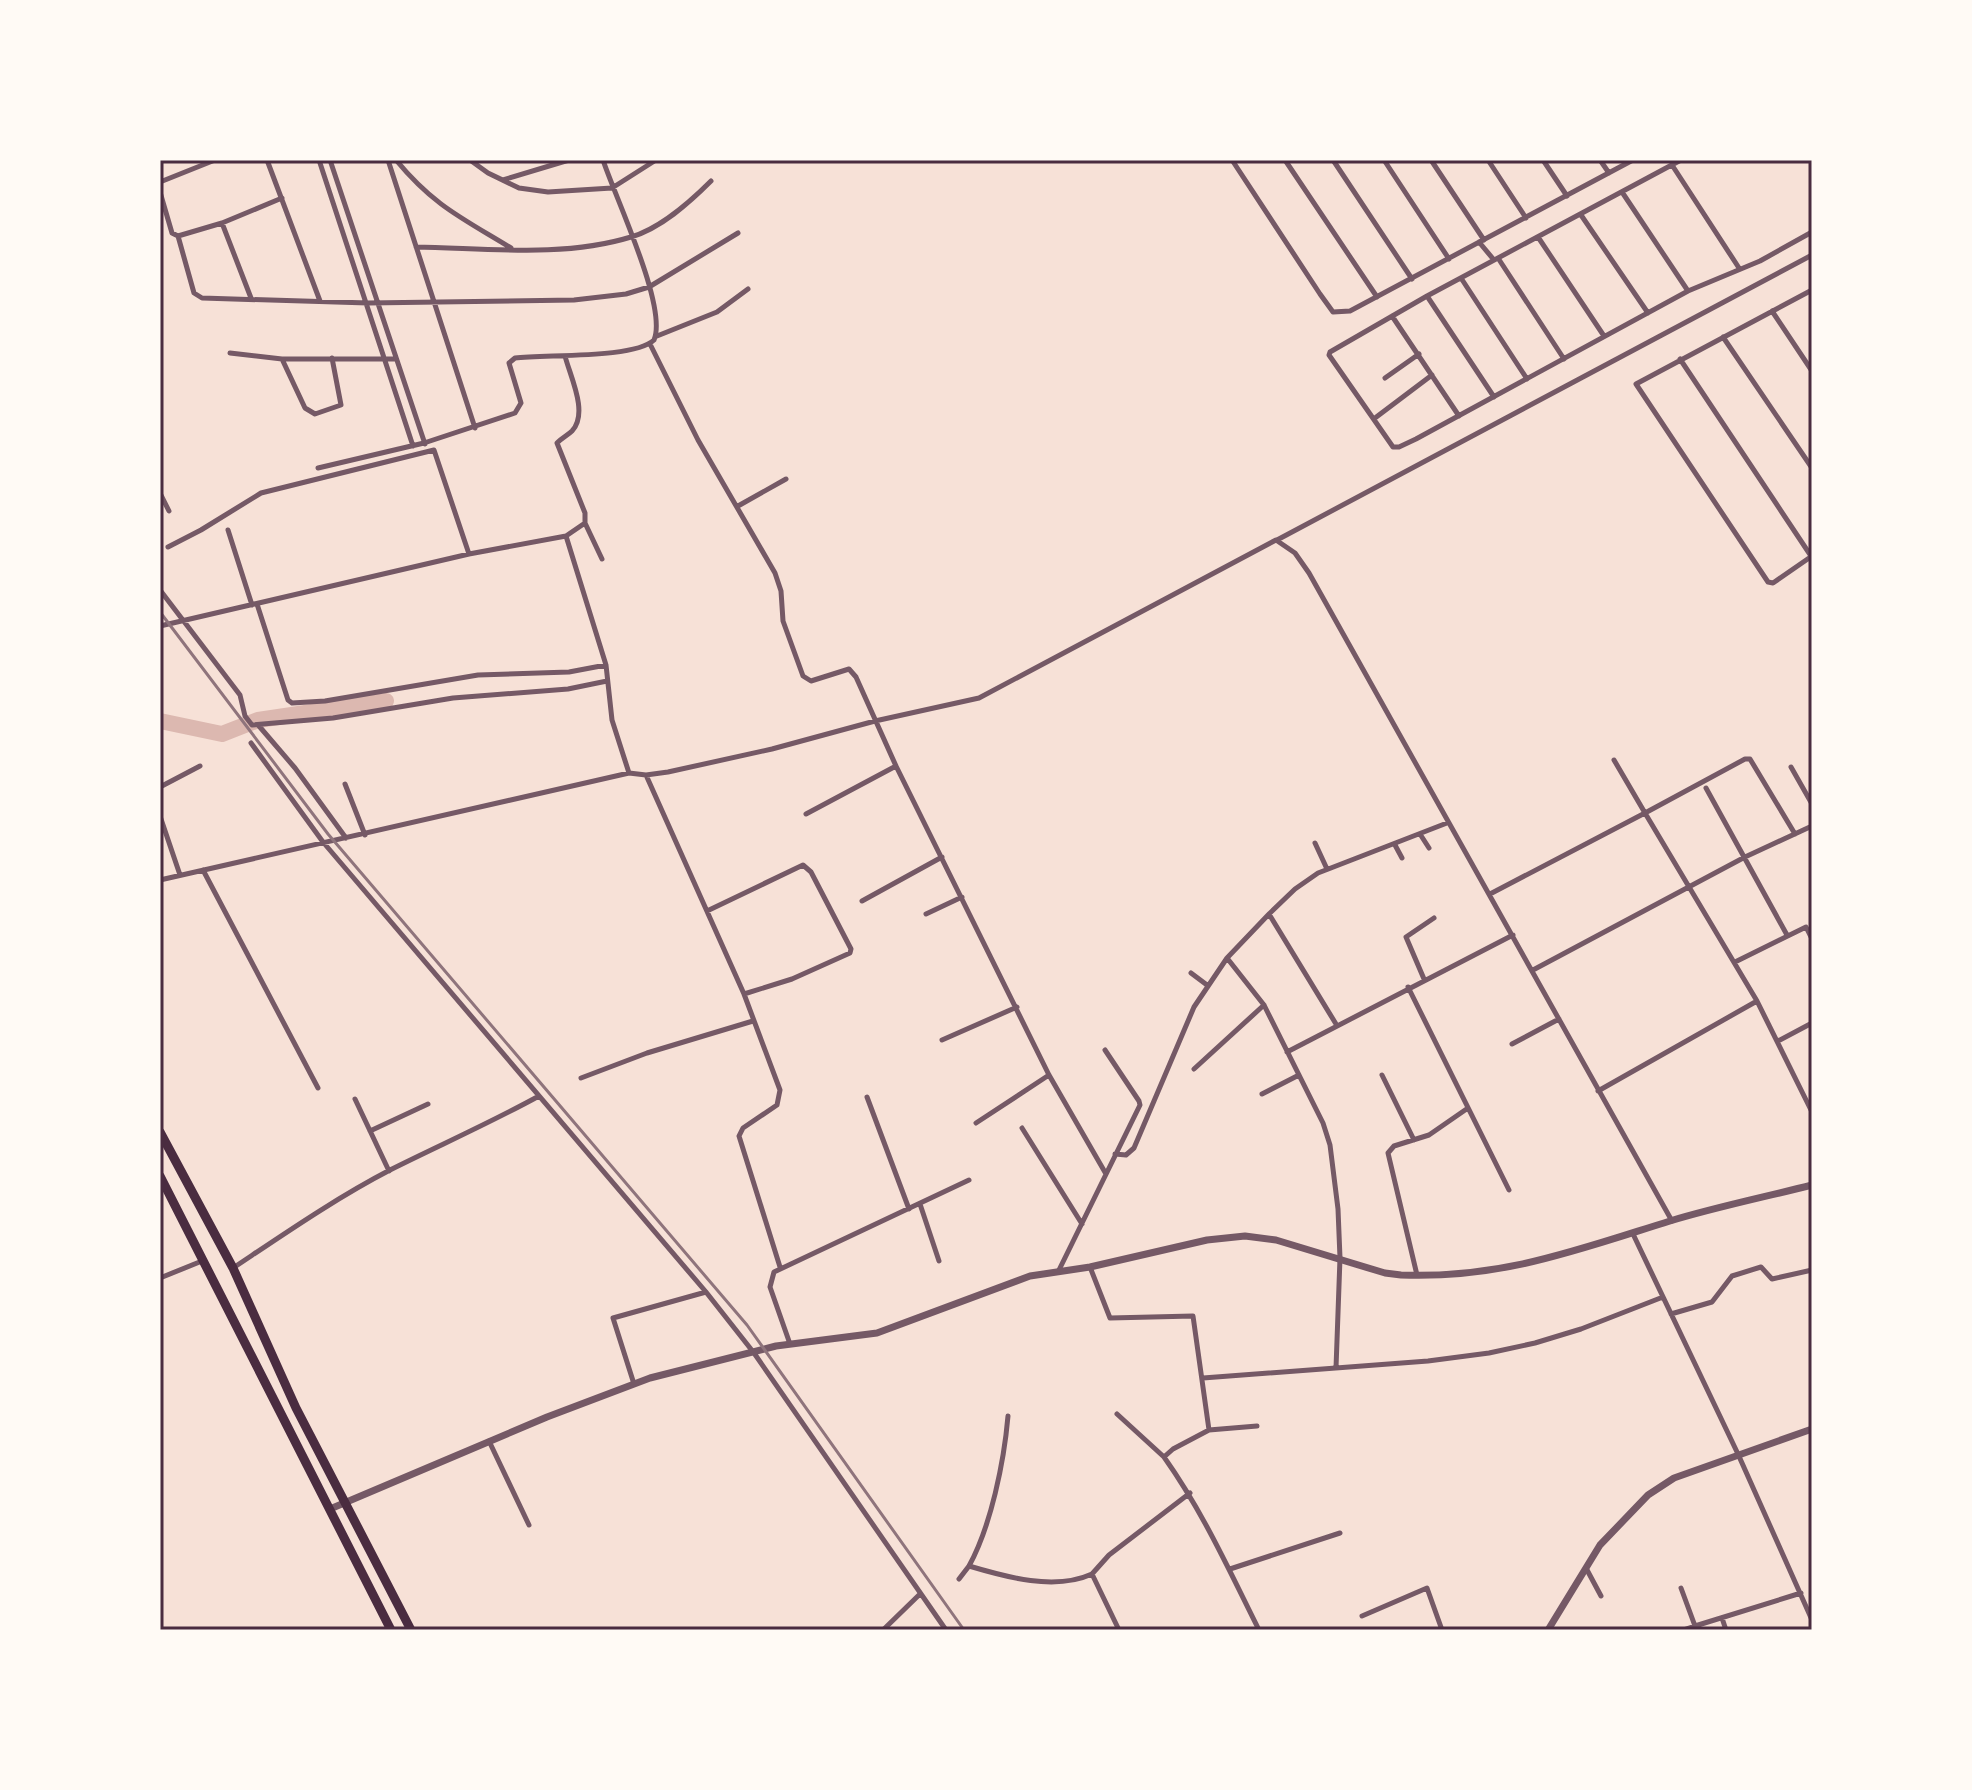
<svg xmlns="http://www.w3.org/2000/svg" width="1972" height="1790" viewBox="0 0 1972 1790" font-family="Poppins,sans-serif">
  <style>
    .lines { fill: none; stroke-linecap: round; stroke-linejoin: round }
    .river { stroke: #dcb8b0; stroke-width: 16 }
    .minor { stroke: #755966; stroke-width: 5 }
    .tertiary { stroke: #755966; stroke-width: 7 }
    .trunk { stroke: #4a2c40; stroke-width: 9 }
    .rail { stroke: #8f747c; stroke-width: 3 }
    .neatline { fill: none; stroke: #4a2c40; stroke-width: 3 }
  </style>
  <rect width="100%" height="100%" fill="#f7e1d7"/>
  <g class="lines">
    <path class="river" d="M160,721L222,734L258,720L386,701"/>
    <path class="minor" d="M267,160L320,301
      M319,160L413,446
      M330,160L425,444
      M388,160L475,428
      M396,160C434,206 462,218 511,248
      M470,160L488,173L519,188L548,192L612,188L656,160
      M1232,160L1320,294L1333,312L1350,311L1633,160
      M1285,160L1377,297
      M1333,160L1412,279
      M1384,160L1449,259
      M1431,160L1484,240
      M1488,160L1526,218
      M1543,160L1567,196
      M1600,160L1609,173
      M1681,160L1427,296L1330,352L1329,355L1393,447H1399L1416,439L1688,291L1760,261L1812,232
      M1811,160L1812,161
      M1672,165L1739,268
      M503,180L569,160
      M160,182L215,160
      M160,192L172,233L178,236L222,223L282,198
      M1622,192L1688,291
      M1581,215L1648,313
      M222,223L251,298
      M178,236L194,293L202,298L368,303L574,300L626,294L649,287L738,233
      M1538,237L1604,336
      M1479,242L1494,260
      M416,247C485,248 563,258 631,237C661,228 689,203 711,181
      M1498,258L1564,359
      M1461,278L1527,379
      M1812,290L1636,384L1768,582L1773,583L1812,556
      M1427,296L1494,397
      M1772,311L1812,371
      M1392,316L1459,416
      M657,336L717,312L748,289
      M1723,337L1812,468
      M650,344L698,440L775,573L781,591L783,621L803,676L811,681L849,669L856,677L896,766L1049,1075L1106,1174
      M230,353L282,359H396
      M282,359L305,408L315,414L341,405L332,358
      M1680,359L1811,556
      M1385,378L1419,354
      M1375,418L1432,375
      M318,468L424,443L515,413L521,403L509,363L515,358C545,354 634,359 654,340C668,307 615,197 603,160
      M160,493L169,511
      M738,506L786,479
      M585,523L602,559
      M228,530L252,605
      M566,536L606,665L612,720L629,773
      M1277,540L1812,255
      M168,547L201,530L261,493L434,450L469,554
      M160,590L240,695L245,716L252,725L333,718L453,698L568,689L607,681
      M257,604L288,700L292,703L325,701L478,675L569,672L606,665
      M160,626L469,554L566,536L585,523V513L557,443C562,438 568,435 572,431C589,413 570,376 565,356
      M259,726L295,768L346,838
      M251,743L323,842L706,1292L754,1353L946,1630
      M1791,767L1812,804
      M646,775L744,994L780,1090L777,1105L743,1128L739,1136L780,1267
      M345,784L365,835
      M160,787L200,766
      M1706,788L1787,935
      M806,814L896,766
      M160,816L180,875
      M1420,834L1429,848
      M1795,834L1750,759H1745L1645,813L1757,1001L1812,1112
      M1315,843L1327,869
      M1395,845L1402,858
      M203,870L318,1088
      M160,880L629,773L646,775L668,772L772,749L875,721L979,698L1276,540L1295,553L1309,573L1672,1221
      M1490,894L1645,813L1614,760
      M862,901L942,857
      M707,911L803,865L811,872L851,949L850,953L792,979L744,994
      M926,914L962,897
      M1269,914L1336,1024
      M1227,958L1264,1005L1323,1123L1330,1145L1338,1209L1340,1258L1336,1368
      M1735,962L1806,927L1812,939
      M1533,970L1745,857L1812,826
      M1191,973L1207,985
      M1424,979L1406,937L1434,918
      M1408,987L1509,1190
      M942,1040L1017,1007
      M1778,1041L1812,1023
      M1512,1044L1559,1019
      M1287,1052L1513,935
      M1194,1069L1264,1005
      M1382,1075L1414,1140
      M581,1078L647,1053L753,1021
      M1598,1091L1757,1001
      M1262,1094L1299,1075
      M867,1097L909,1209
      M355,1099L389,1171
      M976,1123L1049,1075
      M1022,1128L1082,1224
      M370,1131L428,1104
      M1115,1154L1126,1155L1134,1148L1194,1007L1227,958L1269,914L1295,889L1318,873L1447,823
      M920,1204L939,1261
      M1633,1234L1738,1454L1812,1620
      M1090,1267L1110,1318L1193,1316L1209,1430L1173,1449L1164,1457C1203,1512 1229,1570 1259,1630
      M233,1268C284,1234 336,1198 390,1170C440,1145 490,1123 539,1096
      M1059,1270L1140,1105L1139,1101L1105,1050
      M1417,1275L1388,1153L1394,1146L1429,1135L1468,1108
      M160,1278L202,1261
      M1671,1314L1712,1302L1732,1276L1761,1267L1772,1279L1812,1270
      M790,1344L770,1287L774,1272L969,1180
      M1203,1378L1428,1361L1489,1353L1535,1343L1581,1329L1663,1297
      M634,1384L613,1318L706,1292
      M1117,1414L1164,1457
      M1008,1416C1004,1462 991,1526 969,1566C1006,1577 1055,1591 1092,1574
      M1209,1430L1257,1426
      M489,1441L529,1525
      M1586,1568L1601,1596
      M1230,1569L1340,1533
      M959,1579L969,1566
      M1681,1588L1695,1626L1801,1593
      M1362,1616L1427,1588L1442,1630
      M1722,1618L1726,1630
      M883,1630L920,1594
      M1119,1630L1092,1574L1109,1555L1190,1493
      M1683,1630L1695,1626V1630"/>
    <path class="tertiary" d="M330,1509L547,1417L650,1378L776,1346L877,1333L1030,1276L1090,1267L1207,1240L1245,1236L1276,1240L1385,1273L1401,1275C1501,1279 1577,1250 1670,1221C1716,1207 1765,1197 1812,1185
      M1548,1630L1600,1545L1648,1495L1674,1478L1812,1429"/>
    <path class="trunk" d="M160,1132L233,1268L296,1408L411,1630
      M160,1176L391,1630"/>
    <path class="rail" d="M160,612L328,834L747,1325L964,1630"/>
  </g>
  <rect width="1972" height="1790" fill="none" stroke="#fffaf5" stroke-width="324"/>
  <rect x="162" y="162" width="1648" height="1466" class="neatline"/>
</svg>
